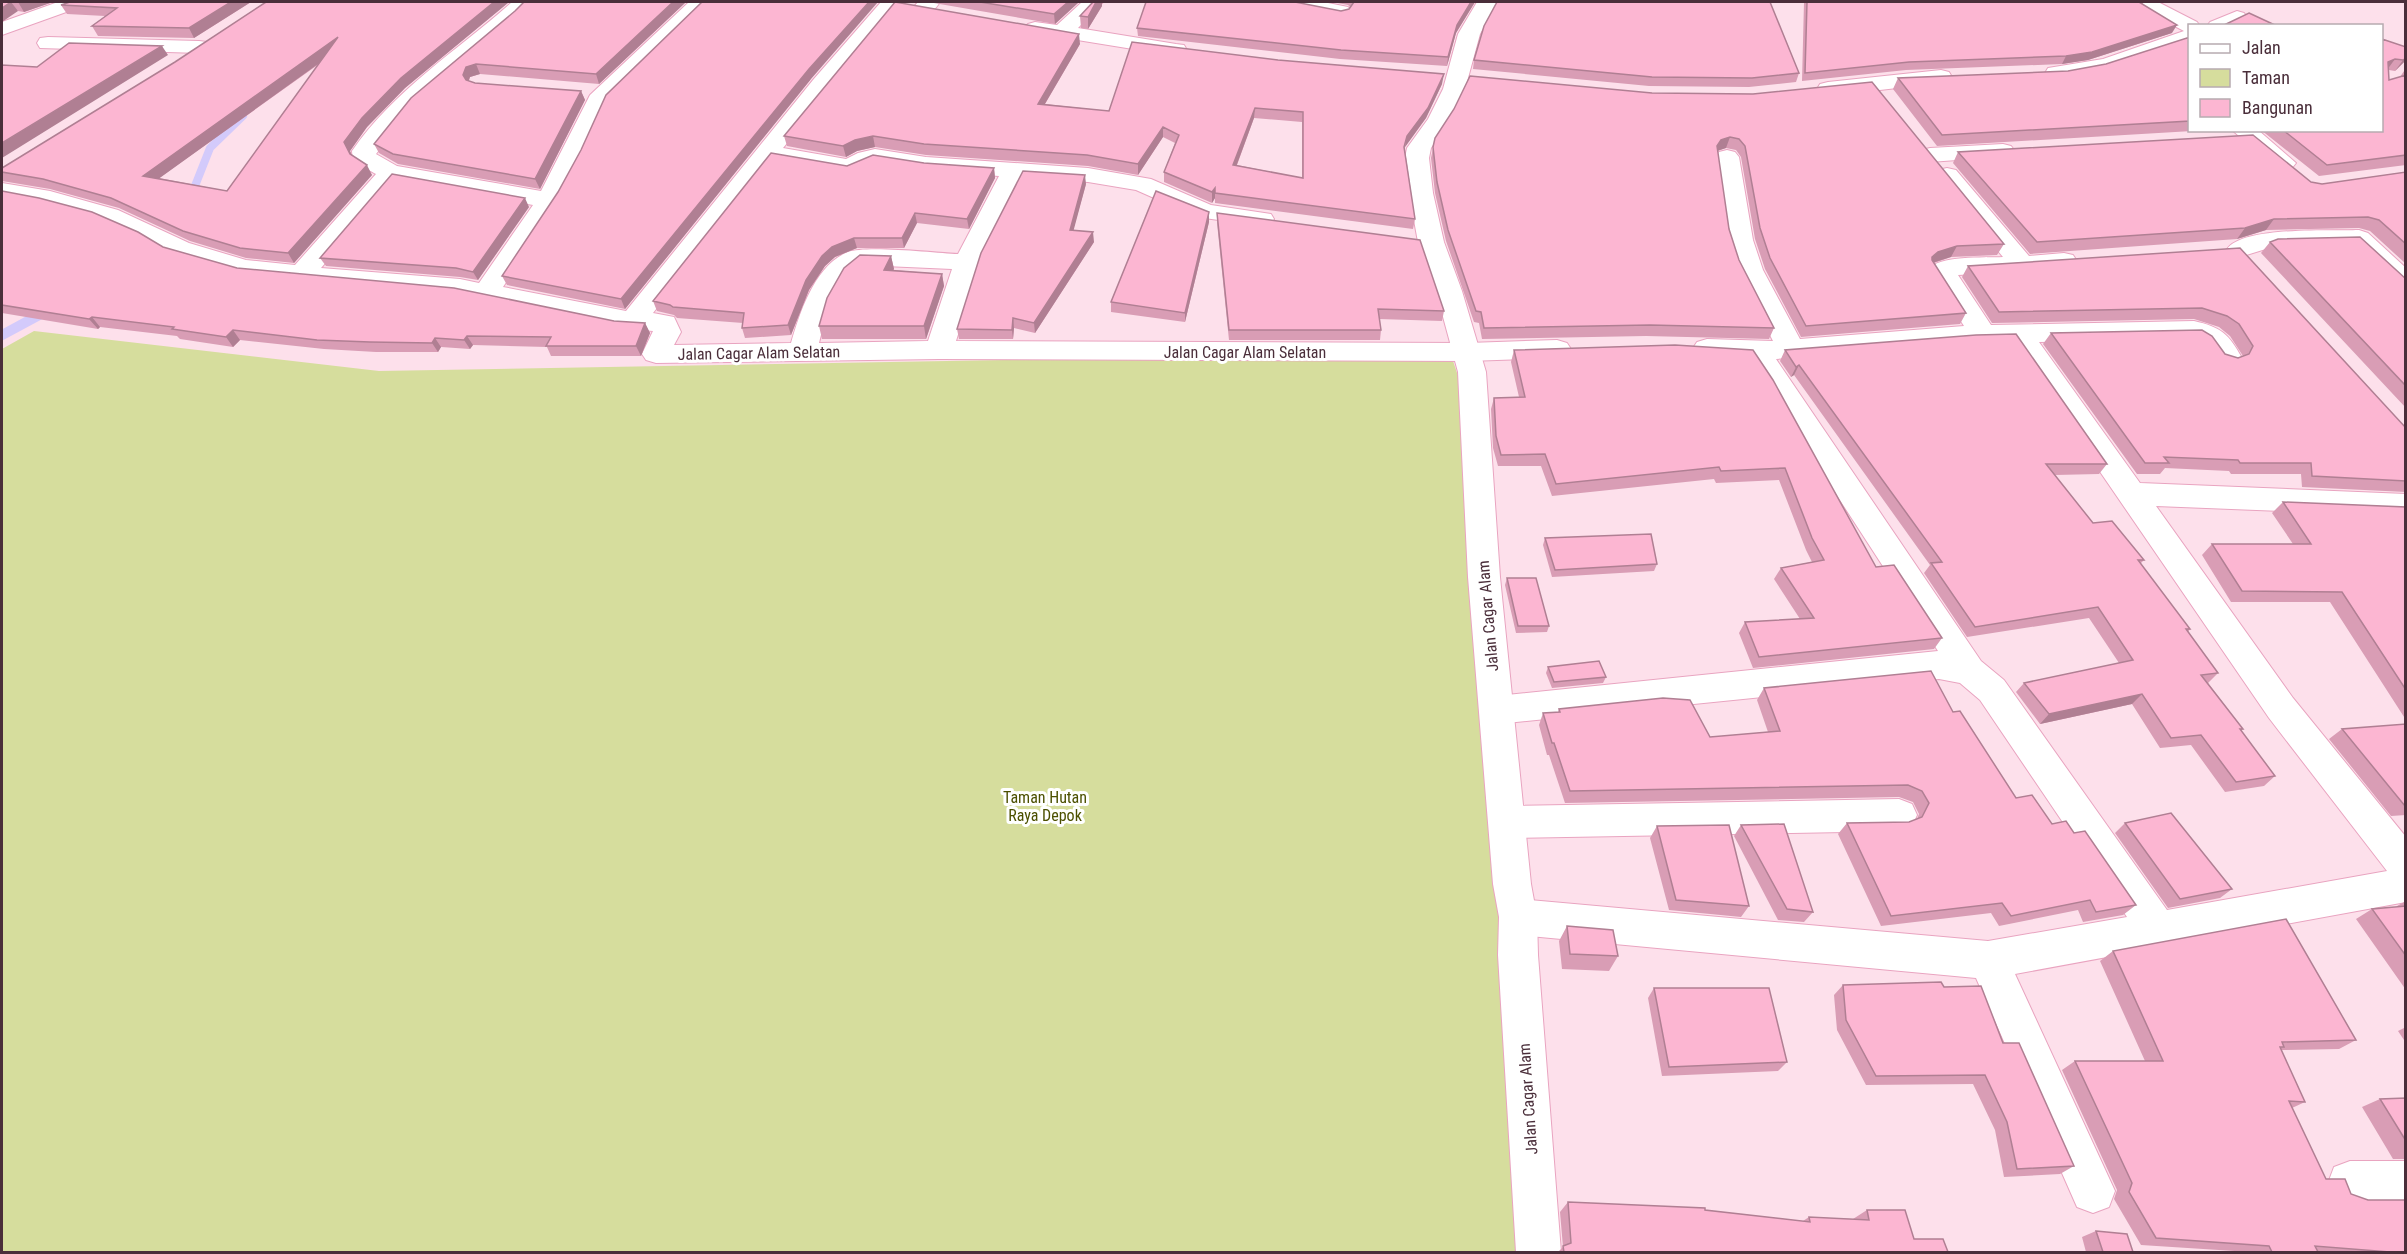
<svg xmlns="http://www.w3.org/2000/svg" width="2407" height="1254" viewBox="0 0 2407 1254" font-family="'Roboto Condensed',sans-serif">
  <style>
    .green { fill: #d6dd9d }
    .lines { fill: none; stroke-linecap: round; stroke-linejoin: round }
    .stream-far1 { stroke: #d3cafb; stroke-width: 8 }
    .stream { stroke: #d3cafb; stroke-width: 10 }
    .minor-casing { stroke: #e9a4c0; stroke-width: 2 }
    .tertiary-casing { stroke: #e9a4c0; stroke-width: 2 }
    .minor { fill: #fff; fill-rule: evenodd }
    .tertiary { fill: #fff; fill-rule: evenodd }
    .wall { fill: #d99db5; fill-rule: evenodd }
    .shaded-wall { fill: #b07f93 }
    .building { fill: #fcb6d2; stroke: #b07f93; stroke-width: 1.5; fill-rule: evenodd }
    .labels { text-anchor: middle; dominant-baseline: central; stroke-width: 6; stroke-linejoin: round; paint-order: stroke }
    .street-label { font-size: 16px; fill: #4a2e3a; stroke: #fff }
    .park-label { font-size: 16px; fill: #4c5000; stroke: #fff }
  </style>
  <rect width="100%" height="100%" fill="#fde0eb"/>
  <path class="green" d="M34,331L379,371L1057,359L1452,358L1464,394L1525,1252H2V349Z"/>
  <g class="lines">
    <path class="stream-far1" d="M191,196L210,148L243,116
      M38,315L45,311"/>
    <path class="stream" d="M2,335L41,314"/>
    <defs>
      <path id="minor" d="M58,2H86L83,6L2,35V22Z
        M512,2H534L517,19L414,106L376,154L397,166L541,191L590,95L689,2H710L608,103L583,159L560,200L503,287L626,311L813,80L881,2H902L783,148L846,159L858,153L875,149L926,157L1088,168L1151,179L1211,205L1271,214L1274,219L1271,224L1262,226L1197,217L1136,190L1088,182L1023,178L980,262L956,341L1468,343L1557,340L1567,343L1571,349L1567,355L1557,358L1468,361L939,359L656,363L646,360L642,354L653,331L619,328L460,295L244,276L171,255L146,240L100,220L47,205L2,197V183L50,191L118,210L189,243L246,260L295,265L376,174C366,168 352,164 352,151C395,89 457,51 512,2ZM773,160L850,174L875,163L926,171L999,176L958,254C936,253 866,245 848,252C815,265 800,312 791,343L674,345L681,332L674,317L653,313ZM396,180L533,205L479,283L460,279L321,268ZM862,265L952,269L928,341L819,343C826,316 836,279 862,265Z
        M918,2H940C934,12 926,16 915,13L912,9Z
        M1082,2H1103L1078,28L1176,44L1184,45L1187,50L1184,55L1176,56L1028,32L1024,28L1028,24L1035,22L1057,25Z
        M1282,2H1323L1348,7L1351,11L1348,15L1341,17L1285,6Z
        M2144,2H2158L2197,22L2200,26H2190V44C2157,57 2082,86 2048,78L2045,73L2048,68L2103,59L2184,31L2144,10L2141,6Z
        M2237,11L2244,13L2247,17C2239,29 2220,26 2207,26L2210,22Z
        M48,37L199,41L207,42L210,47L207,52L199,53L40,48L37,43L40,38Z
        M1941,70L1949,72L1952,77L1949,82L1828,96L1820,94L1817,89L1820,84L1828,82Z
        M2232,130H2258L2296,163L2292,168L2284,170L2276,168Z
        M2003,144L2011,146L2015,151L2011,156L1930,162L1922,160L1918,155L1922,150L1930,148Z
        M1727,150L1735,152L1739,157L1753,240L1763,270L1800,339L1964,326L1928,270C1938,255 1984,258 2003,257L1935,175L1938,170L1947,168L1956,170L2029,256L2064,253L2073,255L2077,261L2073,267L2064,269L1958,275L1991,325L2194,321C2221,327 2229,334 2242,358L2238,364L2228,367L2218,364L2205,345L2194,339L2039,342L2140,483L2406,494V516L2156,506L2293,698L2406,837V902L2015,974L2115,1191L2109,1207L2093,1213L2077,1207L1976,978L1518,935L1504,930L1499,917L1504,904L1518,899L1988,941L2127,917L1980,700L1960,683L1939,679L1497,724L1485,720L1480,710L1485,700L1497,696L1938,651L1749,360L1697,354L1693,348L1697,342L1707,339L1773,341L1737,270L1727,240L1715,157L1719,152ZM2011,342L2269,718L2387,871L2167,910L2004,680L1981,661L1776,359L1970,343Z
        M2359,230L2368,233L2406,268V291L2397,289L2352,246L2269,248L2240,257L2231,255L2227,249C2243,226 2331,231 2359,230Z
        M1899,799L1912,804L1917,815L1912,826L1899,831L1508,838L1495,833L1490,822L1495,811L1508,806Z
        M2350,1161H2406V1205H2350L2334,1199L2328,1183L2334,1167Z"/>
      <path id="tertiary" d="M1477,2H1497L1480,34L1465,89L1450,119L1431,148L1429,158L1433,193L1444,242L1462,291L1486,372L1500,577L1531,884L1537,917L1538,955L1561,1252H1516L1498,955L1499,917L1493,884L1468,577L1458,372L1436,291L1418,242L1409,193L1405,158L1407,148L1428,119L1443,89L1458,34Z"/>
    </defs>
    <use href="#minor" class="minor-casing"/>
    <use href="#tertiary" class="tertiary-casing"/>
    <use href="#minor" class="minor"/>
    <use href="#tertiary" class="tertiary"/>
  </g>
  <path class="wall" d="M2,2H53L24,12L18,11Z
    M70,2H251L194,38L98,36L92,26L105,16L67,14L61,5Z
    M266,2H509L405,88L367,127L350,151L352,155L372,175L294,263L246,258L190,241L119,208L50,189L2,181V182V168L175,62ZM319,64L227,191L159,178Z
    M686,2L599,84L480,74L470,77L469,81L475,83L581,91L585,100L540,189L398,164L379,153L374,144L515,11Z
    M928,2H1079L1055,24Z
    M1093,2H1102V6L1088,29L1081,28L1080,16Z
    M1332,2H1475L1456,33L1447,66L1340,59L1138,36L1137,28L1341,11L1349,9L1350,7L1348,5Z
    M1804,2H2139L2172,33L2088,60L2062,64L1906,70L1802,81Z
    M2190,37V130H2209L1937,146L1893,89L1898,78L2068,71L2106,64Z
    M2382,39L2406,47V60L2395,71L2389,70V80L2400,77L2406,68V165L2319,176L2261,130H2382Z
    M1080,44L1045,104L1109,111L1442,84L1426,118L1405,147V150L1415,219L1413,229L1215,203V198L1212,203L1164,182V172L1175,143L1163,137L1138,175L1088,166L926,155L875,147L857,151L846,157L787,146L784,136ZM1254,118L1302,122V178L1237,165Z
    M1474,60L1799,73L1796,82L1749,87L1649,86L1473,69Z
    M811,79L625,309L507,285L502,276Z
    M1652,93L2004,244L1997,255L1951,257L1934,263L1966,313L1960,324L1801,337L1765,269L1755,239L1741,157L1736,150L1726,148L1717,151L1729,229L1739,260L1774,328L1769,339L1646,336L1482,339L1479,323L1474,322L1446,241L1435,193L1431,158L1435,138Z
    M1958,152L2311,182L2322,184L2406,172V264L2370,231L2359,228L2266,230L2237,239L2030,254L1953,163Z
    M924,163L994,168L995,178L969,229L917,223L904,248H857L835,257L825,266L809,290L791,335L745,338L742,328L743,323L677,318L674,315L657,311L653,301L847,166Z
    M1086,184L1073,230L1094,242L1035,333L1014,328L1013,339H959L957,329Z
    M2,191L163,247L237,268L614,321L645,323L650,333L641,356H551L547,347L473,345L470,349L441,347L438,352H376L324,349L240,340L233,347L180,339L177,336L100,327L98,329L2,313Z
    M529,207L478,280L460,277L326,266L320,258Z
    M1209,212V222L1185,322L1111,312V302Z
    M1217,213L1444,311L1442,321L1379,319L1381,330L1380,340H1229L1217,223Z
    M2270,242L2405,279L2406,408L2261,253Z
    M2240,248L2405,428L2406,492L2302,487L2301,474H2231L2229,471L2165,468L2160,474H2137L2043,344L2051,333L2225,354L2238,358L2243,356L2230,336L2219,327L2194,319L1992,323L1962,277L1968,266Z
    M891,256L894,269L893,270L942,274L944,286L926,339H822L819,326Z
    M1675,345L1876,567L1942,638L1934,649L1753,668L1739,633L1745,622L1800,619L1774,579L1781,568L1812,562L1806,550L1779,480L1716,483L1714,479L1552,496L1541,466H1498L1493,448L1491,409L1494,398L1519,397L1511,362L1514,350Z
    M1785,350L2107,464L2099,474L2055,475L2093,523L2144,560L2140,564L2190,629L2188,632L2218,673L2208,683L2243,729L2241,731L2275,776L2264,786L2225,792L2191,745L2160,748L2132,704L2040,724L2016,692L2024,683L2119,663L2089,618L1967,637L1924,573L1930,565L1794,375L1791,377L1780,361Z
    M2283,502L2406,507V720L2330,602H2231L2202,555L2212,544H2293L2272,513Z
    M1545,538L1657,564L1654,571L1552,577L1543,545Z
    M1507,578L1549,626L1547,632L1516,633L1505,585Z
    M1548,667L1606,677L1603,683L1552,688L1546,673Z
    M1764,688L1953,712L2016,798L2052,824L2074,833L2136,905L2123,915L2083,922L2078,910L1999,926L1991,913L1881,926L1838,834L1847,823L1909,822L1917,819L1919,814L1913,802L1899,797L1565,803L1549,755H1547L1539,725L1543,713L1558,712L1559,709L1710,737L1768,732L1757,700Z
    M2406,724V815L2391,816L2329,739L2342,729Z
    M2125,823L2232,889L2220,898L2168,908L2115,833Z
    M1741,825L1813,912L1804,922L1778,920L1734,836Z
    M1657,826L1749,906L1741,917L1669,910L1650,838Z
    M2406,901V990L2356,919L2372,909L2398,907L2397,906Z
    M1567,926L1618,956L1609,971L1562,969L1559,941Z
    M2113,951L2356,1040L2339,1049L2281,1050L2305,1102L2292,1108L2326,1179L2351,1194L2406,1252H2250L2141,1245L2114,1199L2117,1190L2062,1070L2075,1061H2145L2100,961Z
    M1843,985L1944,987L2003,1043L2074,1166L2060,1174L2004,1177L1995,1130L1973,1084L1866,1085L1837,1030L1834,995Z
    M1654,988L1787,1062L1778,1071L1662,1076L1648,998Z
    M2406,1027V1043L2398,1031Z
    M2406,1098V1159H2393L2362,1107L2380,1099Z
    M1568,1202L1705,1210L1803,1221L1809,1217L1853,1219L1867,1210L1914,1239L1948,1252H1558L1563,1247L1560,1212Z
    M2096,1231L2133,1252H2086L2082,1237Z"/>
  <path class="shaded-wall" d="M11,2L18,11L2,22V8Z
    M18,2H53L24,12Z
    M231,2H251L194,38L189,28Z
    M494,2H509L405,88L367,127L350,151L355,164L344,142L362,118L401,78Z
    M673,2H686L599,84L596,74Z
    M869,2H878L811,79L625,309L621,299L809,69Z
    M1068,2H1079L1055,24L1054,14Z
    M1096,2H1102V6L1088,29V17Z
    M1471,2H1475L1456,33L1447,66L1448,57L1457,25Z
    M2177,25L2172,33L2088,60L2062,64L2066,56Z
    M1079,34L1080,44L1039,114L1038,104Z
    M338,37L343,46L150,185L143,176Z
    M162,46L168,55L2,158V143Z
    M2406,58V60L2395,71L2403,60Z
    M2395,59L2387,70L2388,62Z
    M476,64L480,74L470,77L467,84L463,75L466,67Z
    M1444,74L1442,84L1426,118L1405,147L1403,158L1407,136Z
    M581,91L585,100L540,189L535,179Z
    M1255,108L1254,118L1233,175V165Z
    M1163,127V137L1138,175V164Z
    M873,136L875,147L857,151L846,157L843,146L855,140Z
    M1730,137L1726,148L1717,151V146L1721,140Z
    M367,165L372,175L294,263L288,253Z
    M994,168L995,178L969,229L967,219Z
    M1085,175L1086,184L1071,240L1070,230Z
    M1215,188V198L1212,203V192Z
    M525,198L529,207L478,280L473,272Z
    M1209,212V222L1185,322V313Z
    M915,213L917,223L904,248L902,238Z
    M2274,219L2266,230L2237,239L2245,228Z
    M1093,232L1094,242L1035,333L1034,323Z
    M854,238L857,248L835,257L825,266L809,290L791,335L788,325L806,280L822,256L832,247Z
    M1957,246L1951,257L1932,263V257L1938,252Z
    M891,256L894,269L887,282L884,270Z
    M942,274L944,286L926,339L924,326Z
    M92,317L100,327L98,329L89,319Z
    M1013,318L1014,328L1013,339L1012,330Z
    M645,323L650,333L641,356L636,346Z
    M233,330L240,340L233,347L226,337Z
    M467,336L473,345L470,349L464,340Z
    M435,338L441,347L438,352L432,343Z
    M1799,365L1794,375L1791,377L1796,367Z
    M2142,694L2132,704L2040,724L2049,714Z"/>
  <path class="building" d="M2,2H20H11L2,8Z
    M70,2H231L189,28L92,26L117,8L61,5Z
    M266,2H494L401,78L362,118L344,142L350,154L367,165L288,253L240,248L183,231L111,198L43,179L2,172V168L175,62ZM338,37L227,191L143,176Z
    M524,2H673L596,74L476,64L466,67L463,75L466,80L475,83L581,91L535,179L393,154L374,144L411,98L515,11Z
    M702,2H869L809,69L621,299L502,276L558,192L581,150L606,95Z
    M895,2L1079,34L1038,104L1109,111L1132,42L1278,60L1444,74L1428,108L1407,136L1404,147L1415,219L1215,193V188L1212,192L1164,172L1179,135L1163,127L1138,164L1087,155L924,144L873,136L855,140L843,146L784,136ZM1255,108L1303,112V178L1233,165Z
    M980,2H1068L1054,14Z
    M1093,2H1096L1088,17L1080,16Z
    M1146,2H1295L1341,11L1349,9L1354,2H1353H1471L1457,25L1448,57L1341,50L1137,28Z
    M1497,2H1770L1799,73L1752,78L1652,77L1474,60L1484,26Z
    M1807,2H2139L2177,25L2092,52L2066,56L1909,62L1805,73Z
    M2249,13L2277,26H2222Z
    M2190,37V121L1942,135L1898,78L2068,71L2106,64Z
    M2382,39L2406,47V58L2403,60L2395,59L2388,62L2389,80L2406,75V155L2327,165L2283,130H2382Z
    M69,43L162,46L2,143V65L37,67Z
    M1470,76L1652,93L1753,94L1872,82L2004,244L1957,246L1938,252L1932,257V260L1966,313L1806,326L1770,258L1760,228L1745,146L1739,139L1730,137L1721,140L1717,146L1729,229L1739,260L1774,328L1650,325L1484,328L1481,312L1476,311L1448,230L1437,182L1433,147L1435,138L1454,109Z
    M2253,135L2311,182L2322,184L2406,172V244L2379,220L2368,217L2274,219L2245,228L2037,242L1958,152Z
    M771,153L847,166L873,155L924,163L994,168L967,219L915,213L902,238H854L832,247L822,256L806,280L788,325L742,328L744,313L673,307L670,305L653,301Z
    M1023,171L1085,175L1070,230L1093,232L1034,323L1013,318L1012,330L957,329L981,253Z
    M392,174L525,198L473,272L456,268L320,258Z
    M2,191L39,198L92,212L138,232L163,247L237,268L454,288L614,321L645,323L636,346H546L551,337L467,336L464,340L435,338L432,343L370,342L317,340L233,330L226,337L172,329L174,327L92,317L89,319L2,305Z
    M1156,191L1209,212L1185,313L1111,302Z
    M1217,213L1420,240L1444,311L1378,309L1381,330H1229Z
    M2360,237L2406,279V386L2270,242L2278,239Z
    M2240,248L2406,428V481L2312,476L2311,463H2240L2238,460L2164,457L2169,463H2145L2051,333L2202,330L2212,336L2225,354L2238,358L2249,354L2253,346L2239,324L2227,316L2202,308L1999,312L1968,266Z
    M860,255L891,256L884,270L942,274L924,326H819L827,298L844,268Z
    M2016,334L2107,464H2046L2093,523L2112,521L2144,560H2138L2190,629H2186L2218,673L2201,675L2243,729H2240L2275,776L2236,782L2201,735L2171,738L2142,694L2049,714L2024,683L2133,660L2098,607L1975,627L1931,563L1942,562L1799,365L1796,367L1785,350L1976,335Z
    M1675,345L1753,350L1773,380L1876,567L1894,565L1942,638L1759,657L1745,622L1814,618L1781,568L1824,560L1812,538L1785,468L1721,471L1719,467L1556,484L1545,454L1501,455L1496,436L1494,398L1525,397L1514,350Z
    M2283,502L2406,507V690L2342,592L2242,591L2212,544H2311Z
    M1651,534L1657,564L1555,570L1545,538Z
    M1507,578H1536L1549,626H1518Z
    M1599,661L1606,677L1554,682L1548,667Z
    M1931,671L1953,712L1960,711L2016,798L2032,795L2052,824L2066,821L2074,833L2085,831L2136,905L2096,912L2090,900L2011,916L2002,903L1891,916L1847,823L1909,822L1922,817L1929,803L1922,791L1908,785L1570,791L1554,743H1552L1543,713L1560,712L1559,709L1663,698L1690,700L1710,737L1780,731L1764,688Z
    M2406,724V806H2405L2342,729Z
    M2171,813L2232,889L2180,899L2125,823Z
    M1784,824L1813,912L1787,909L1741,825Z
    M1729,825L1749,906L1676,900L1657,826Z
    M2406,906V956L2372,909Z
    M2286,919L2356,1040L2282,1042L2284,1047H2280L2305,1102L2289,1101L2326,1179H2345L2351,1194L2368,1200H2406V1252H2390L2315,1246L2318,1252H2272L2269,1246L2156,1238L2129,1192L2132,1183L2075,1061H2163L2113,951Z
    M1567,926L1613,930L1618,956L1570,954Z
    M1941,982L1944,987L1981,986L2003,1043H2019L2074,1166L2017,1169L2007,1122L1985,1075L1876,1076L1846,1020L1843,985Z
    M1654,988H1769L1787,1062L1669,1067Z
    M2406,1098V1141L2380,1099Z
    M1568,1202L1705,1208V1210L1810,1222L1809,1217L1869,1220L1867,1210H1905L1914,1239H1943L1948,1252H1564L1563,1246L1571,1243Z
    M2096,1231L2127,1234L2133,1252H2103Z"/>
  <g class="labels">
    <g class="street-label">
      <text x="1245" y="352">Jalan Cagar Alam Selatan</text>
      <text transform="translate(759 353) rotate(-1)">Jalan Cagar Alam Selatan</text>
      <text transform="translate(1488 616) rotate(-95)">Jalan Cagar Alam</text>
      <text transform="translate(1528 1099) rotate(-94)">Jalan Cagar Alam</text>
    </g>
    <g class="park-label">
      <text x="1045" y="797">Taman Hutan<tspan x="1045" dy="18">Raya Depok</tspan></text>
    </g>
  </g>
  <rect width="2407" height="1254" fill="none" stroke="#4a2e3a" stroke-width="6"/>
  <rect x="2188" y="24" width="195" height="108" fill="#ffffff" stroke="#b7abb0" stroke-width="1.5"/>
  <rect x="2200" y="44" width="30" height="9" fill="#ffffff" stroke="#b7abb0" stroke-width="1.5"/>
  <text x="2242" y="54" font-size="18" fill="#4a2e3a">Jalan</text>
  <rect x="2200" y="69" width="30" height="18" fill="#d6dd9d" stroke="#b7abb0" stroke-width="1.5"/>
  <text x="2242" y="84" font-size="18" fill="#4a2e3a">Taman</text>
  <rect x="2200" y="99" width="30" height="18" fill="#fcb6d2" stroke="#b7abb0" stroke-width="1.5"/>
  <text x="2242" y="114" font-size="18" fill="#4a2e3a">Bangunan</text>
</svg>
